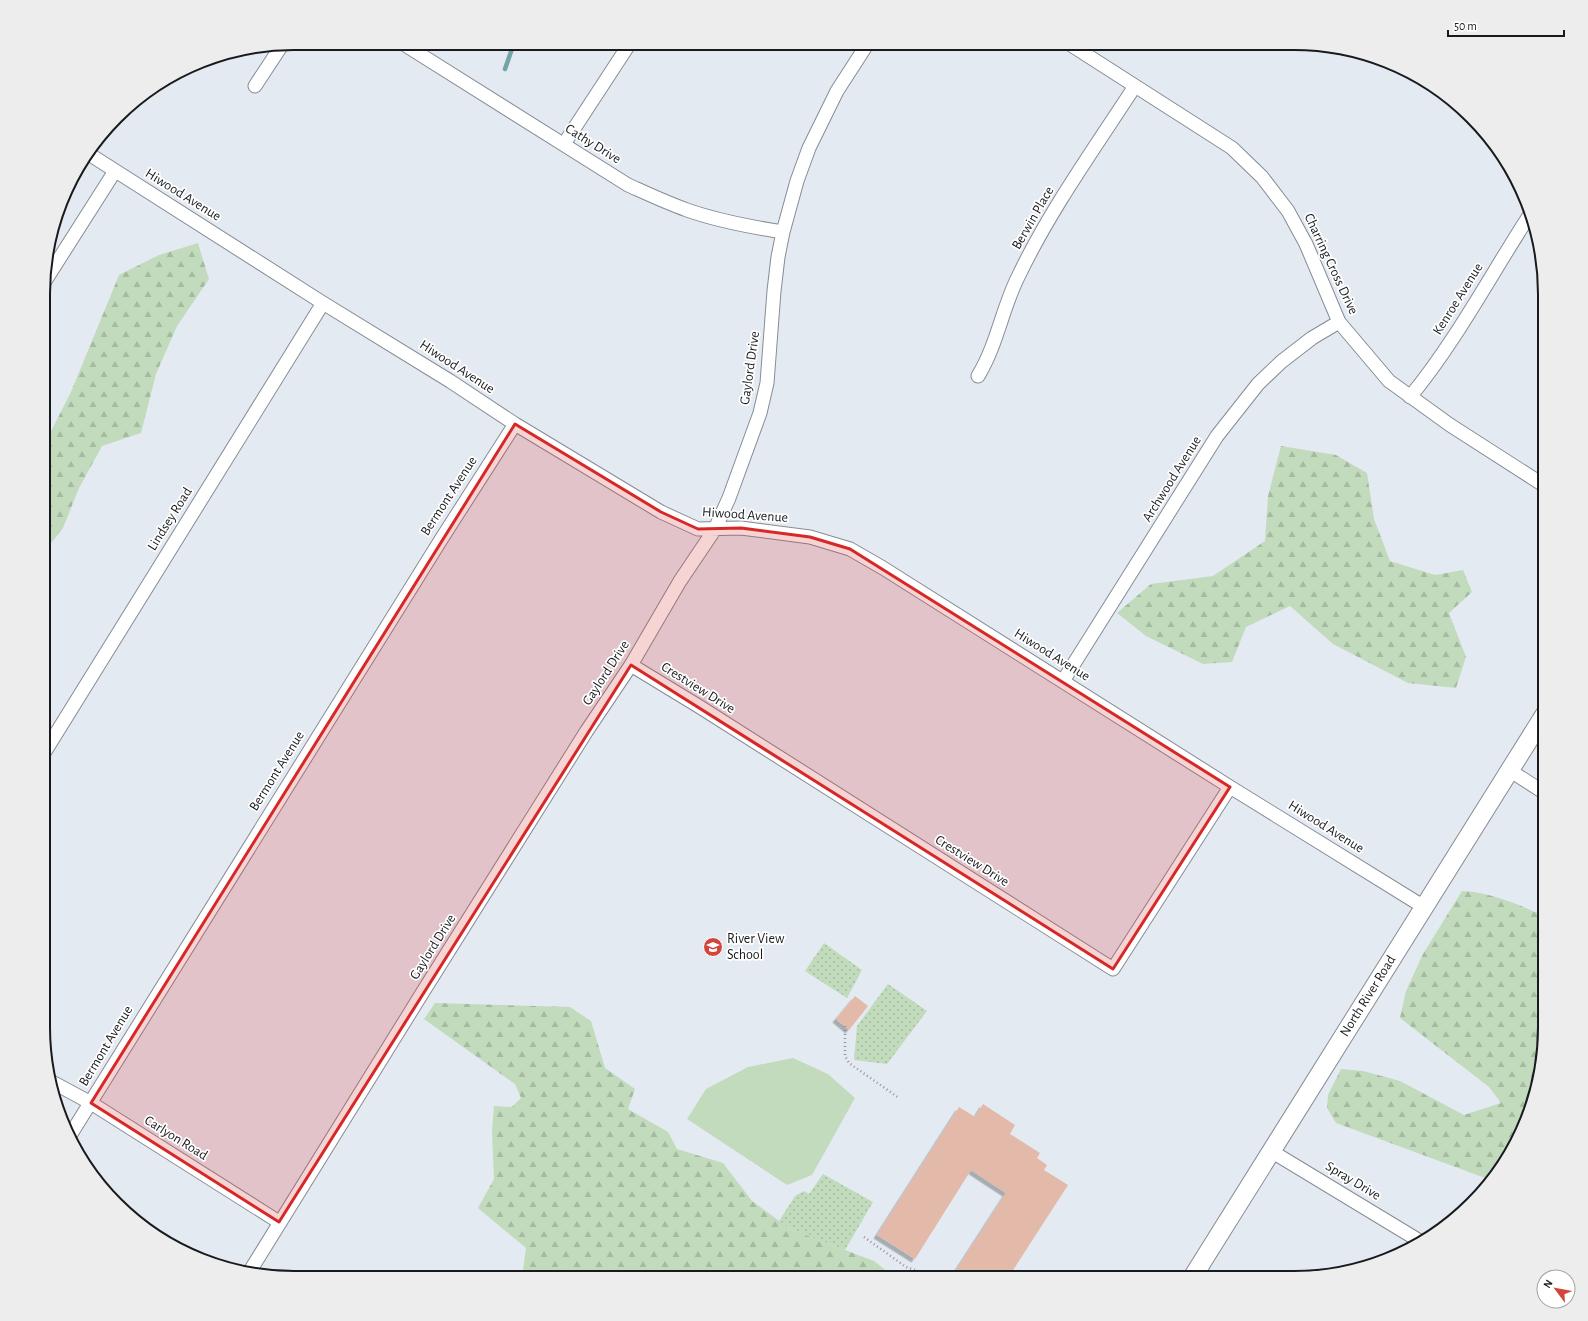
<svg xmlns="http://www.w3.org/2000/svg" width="1588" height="1321" viewBox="0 0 1588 1321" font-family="'Alegreya Sans',sans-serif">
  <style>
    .grass { fill: url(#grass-dots) }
    .forest { fill: url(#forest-firs) }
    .pitch { fill: #c1dbbc }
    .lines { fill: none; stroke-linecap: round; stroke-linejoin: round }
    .stream { stroke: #72a4aa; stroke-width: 4.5 }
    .building { fill: #e3b9a9; filter: url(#shadow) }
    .street-casing { stroke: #878c94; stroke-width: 15 }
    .secondary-casing { stroke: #878c94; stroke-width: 20 }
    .path { stroke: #92969c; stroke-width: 2.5; stroke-dasharray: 1 3; stroke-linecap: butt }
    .street { stroke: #fff; stroke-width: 13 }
    .secondary { stroke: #fff; stroke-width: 18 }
    .marked { fill: #d62828; fill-opacity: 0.2; stroke: #d62828; stroke-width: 3; stroke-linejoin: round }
    .labels { text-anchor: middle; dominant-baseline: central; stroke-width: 3.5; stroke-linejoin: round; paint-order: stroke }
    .street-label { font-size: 14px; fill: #181a1d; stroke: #fff }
    .poi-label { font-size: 14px; fill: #181a1d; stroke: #fff; text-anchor: start }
    .rim { fill: none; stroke: #181a1d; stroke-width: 2 }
  </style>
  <defs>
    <pattern id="grass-dots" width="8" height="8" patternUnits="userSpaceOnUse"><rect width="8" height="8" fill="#c1dbbc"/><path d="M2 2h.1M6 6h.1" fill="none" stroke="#a5bba1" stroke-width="1.8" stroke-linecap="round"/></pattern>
    <pattern id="forest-firs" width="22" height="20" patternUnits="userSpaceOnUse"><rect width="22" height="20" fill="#c1dbbc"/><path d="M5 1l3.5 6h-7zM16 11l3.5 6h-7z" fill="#a5bba1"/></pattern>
    <filter id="shadow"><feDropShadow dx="-3.5" dy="3.5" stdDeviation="0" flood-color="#0004"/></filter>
  </defs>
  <rect width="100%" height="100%" fill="#e4eaf2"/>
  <path class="grass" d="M824,943L862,970L847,998L805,971Z
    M888,984L927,1011L887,1064L854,1060L857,1026Z
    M823,1174L873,1202L845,1250L790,1229L779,1221L795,1196L804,1191L809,1194Z"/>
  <path class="forest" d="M198,243L209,279L177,326L156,374L141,433L102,446L79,488L63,528L45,551V443L71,392L119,275L159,255Z
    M1281,446L1336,455L1367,473L1374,519L1390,561L1435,575L1463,570L1472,592L1449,613L1466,657L1456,688L1408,683L1333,644L1290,606L1246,627L1232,662L1203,664L1146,636L1117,613L1151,584L1213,576L1265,541L1268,496Z
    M1462,891C1490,892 1519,905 1545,916L1544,1043L1526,1123L1488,1179L1336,1123L1327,1108L1328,1095L1341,1069L1363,1071L1400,1081L1464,1115L1501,1103L1489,1087L1400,1018L1406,991L1423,954Z
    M435,1003L570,1007L591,1021L605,1068L635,1089L628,1109L668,1132L677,1149L723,1163L752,1201L790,1229L874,1261L895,1278H522L526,1248L478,1208L494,1179L492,1132L494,1106L512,1107L521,1098L515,1084L424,1019Z"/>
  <path class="pitch" d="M793,1058L828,1074L855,1098L812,1175L787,1185L687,1119L706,1089L748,1067Z"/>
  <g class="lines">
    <path class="stream" d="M505,69L514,43"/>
  </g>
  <path class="building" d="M855,996L868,1006L849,1030L836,1019Z
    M983,1104L1015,1125L1010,1134L1040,1153L1037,1158L1047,1165L1044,1170L1068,1185L1008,1278H951L1006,1193L971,1170L915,1259L877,1235L959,1107L975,1117Z"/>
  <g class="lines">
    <defs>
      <path id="street" d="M402,43L628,185C648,194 667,203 687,210C718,221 751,227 783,232
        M1068,43L1232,148L1262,177L1288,211L1306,244L1339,322L1389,381L1450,425L1545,486
        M255,86L282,45
        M564,144L630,43
        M89,154L323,303L450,381L515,424L661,512L698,529L741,528L810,537L850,549L883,568L1230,787L1424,907
        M45,281L115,171
        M978,376C997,345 1002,309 1018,277C1050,210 1094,149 1135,86
        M1410,397C1456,341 1490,276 1529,216
        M631,665L700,707L1113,969L1230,787
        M1063,681L1217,436L1258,384L1281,362L1312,338L1339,322
        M44,753L323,303
        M1509,770L1545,793
        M54,1083L91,1103L279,1222
        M69,1137L442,538L515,424
        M1271,1151L1418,1240
        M250,1271L421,995L586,732L631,665L680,581L715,529L729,498L760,413L767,383L774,291L778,257L783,232L797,181L809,148L837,91L868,43"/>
      <path id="secondary" d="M1192,1278L1545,714"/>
    </defs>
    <use href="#street" class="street-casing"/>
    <use href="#secondary" class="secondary-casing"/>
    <path class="path" d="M845,1026V1056L849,1063L899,1098
      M864,1237L906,1267L938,1278"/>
    <use href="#street" class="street"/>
    <use href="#secondary" class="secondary"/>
  </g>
  <path class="marked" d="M515,424L661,512L698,529L741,528L810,537L850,549L1230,787L1113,969L631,665L279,1222L91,1103Z"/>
  <defs>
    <symbol id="school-disc" viewBox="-11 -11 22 22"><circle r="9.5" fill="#d3453c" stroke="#fff"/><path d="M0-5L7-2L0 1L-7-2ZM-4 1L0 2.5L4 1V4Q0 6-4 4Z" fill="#fff"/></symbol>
  </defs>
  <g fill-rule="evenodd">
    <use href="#school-disc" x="702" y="936" width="22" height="22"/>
  </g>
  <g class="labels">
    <g class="street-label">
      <text transform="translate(593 144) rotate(32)">Cathy Drive</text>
      <text transform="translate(183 195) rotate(32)">Hiwood Avenue</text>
      <text transform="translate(1033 218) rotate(-60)">Berwin Place</text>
      <text transform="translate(1331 264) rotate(65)">Charring Cross Drive</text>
      <text transform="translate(1458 299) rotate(-58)">Kenroe Avenue</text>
      <text transform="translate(457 367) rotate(33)">Hiwood Avenue</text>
      <text transform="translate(750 368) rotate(-82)">Gaylord Drive</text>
      <text transform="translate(1172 479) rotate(-58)">Archwood Avenue</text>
      <text transform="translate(449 496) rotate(-57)">Bermont Avenue</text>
      <text transform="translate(745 515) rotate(4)">Hiwood Avenue</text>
      <text transform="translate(170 519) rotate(-58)">Lindsey Road</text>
      <text transform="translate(1052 655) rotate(32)">Hiwood Avenue</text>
      <text transform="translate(606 673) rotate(-57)">Gaylord Drive</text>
      <text transform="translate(698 688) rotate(32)">Crestview Drive</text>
      <text transform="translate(277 771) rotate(-58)">Bermont Avenue</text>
      <text transform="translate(1326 827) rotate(32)">Hiwood Avenue</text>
      <text transform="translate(972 861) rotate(32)">Crestview Drive</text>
      <text transform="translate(433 947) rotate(-58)">Gaylord Drive</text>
      <text transform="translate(1368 996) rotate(-58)">North River Road</text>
      <text transform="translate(106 1046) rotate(-59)">Bermont Avenue</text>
      <text transform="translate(176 1138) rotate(32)">Carlyon Road</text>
      <text transform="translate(1353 1181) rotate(31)">Spray Drive</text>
    </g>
    <g class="poi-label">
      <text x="727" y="939">River View<tspan x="727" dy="16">School</tspan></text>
    </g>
  </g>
  <path d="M0 0H1588V1321H0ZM294 50H1294A244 244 0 0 1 1538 294V1027A244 244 0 0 1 1294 1271H294A244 244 0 0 1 50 1027V294A244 244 0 0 1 294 50Z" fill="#ededed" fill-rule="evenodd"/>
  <path class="rim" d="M294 50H1294A244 244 0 0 1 1538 294V1027A244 244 0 0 1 1294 1271H294A244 244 0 0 1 50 1027V294A244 244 0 0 1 294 50Z"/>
  <g transform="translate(1556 1289) rotate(302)"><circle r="19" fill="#ffffff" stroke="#a3a3a5"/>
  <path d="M0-3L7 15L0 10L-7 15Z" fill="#d3453c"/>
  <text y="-6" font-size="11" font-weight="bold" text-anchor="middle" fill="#181a1d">N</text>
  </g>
  <path d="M1448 30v6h116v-6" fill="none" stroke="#181a1d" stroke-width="2"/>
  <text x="1454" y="30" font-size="12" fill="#181a1d" stroke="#ffffff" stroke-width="3" paint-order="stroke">50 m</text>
</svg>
